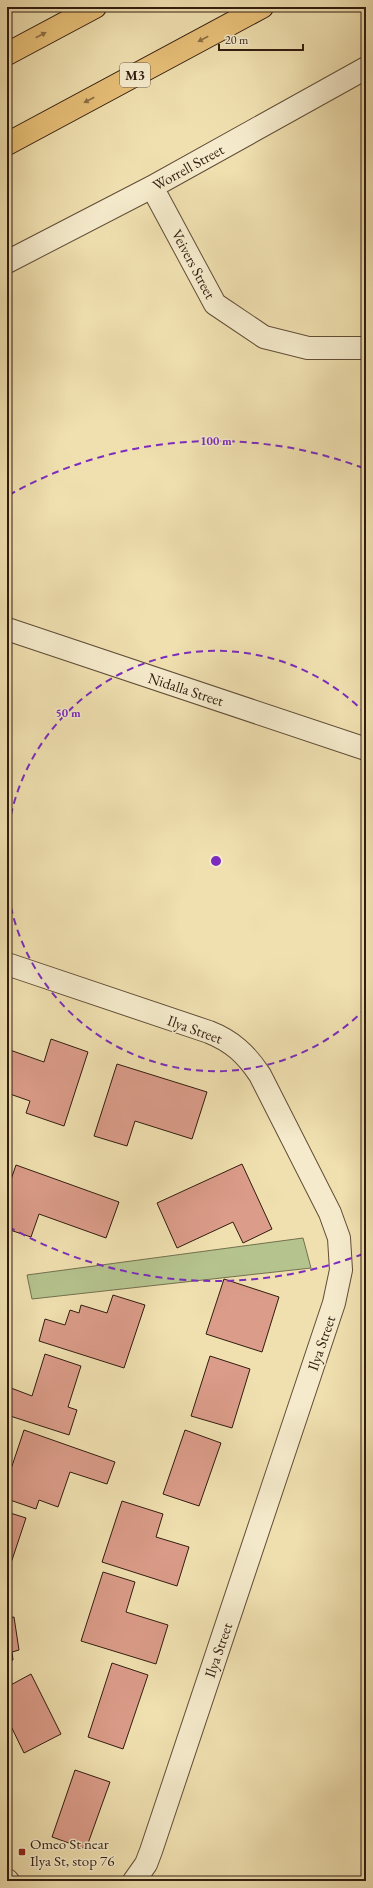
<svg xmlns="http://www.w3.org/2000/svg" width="373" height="1888" viewBox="0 0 373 1888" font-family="'EB Garamond',serif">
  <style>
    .green { fill: #b5c38e; stroke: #73704e }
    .building { fill: #db9c89; stroke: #311c0f }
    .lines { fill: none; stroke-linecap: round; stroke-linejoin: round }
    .street-casing { stroke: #614d37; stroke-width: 24 }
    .highway-casing { stroke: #311c0f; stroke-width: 24 }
    .street { stroke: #f5ebcc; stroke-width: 22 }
    .highway { stroke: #e8c078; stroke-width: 22 }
    .oneway { fill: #8c6e44 }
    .ring { fill: none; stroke: #7b2cbf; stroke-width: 2; stroke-dasharray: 7 5 }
    .poi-dot { fill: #8f2418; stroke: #f5ebcc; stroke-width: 1.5 }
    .labels { text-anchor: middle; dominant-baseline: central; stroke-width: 3; stroke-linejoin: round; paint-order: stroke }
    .shield { fill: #f5ebcc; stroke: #6c5a48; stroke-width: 1 }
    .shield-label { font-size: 14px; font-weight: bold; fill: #311c0f }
    .street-label { font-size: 15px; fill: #311c0f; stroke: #f5ebcc }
    .poi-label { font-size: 15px; fill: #311c0f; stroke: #f5ebcc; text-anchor: start }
    .centre { fill: #7b2cbf; stroke: #f5ebcc; stroke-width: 2 }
    .ring-label { font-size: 12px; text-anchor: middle; font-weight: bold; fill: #7b2cbf; stroke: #f5ebcc; stroke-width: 3; stroke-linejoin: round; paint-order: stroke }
  </style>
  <rect width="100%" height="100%" fill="#f0e0b0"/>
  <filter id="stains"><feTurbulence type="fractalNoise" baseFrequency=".005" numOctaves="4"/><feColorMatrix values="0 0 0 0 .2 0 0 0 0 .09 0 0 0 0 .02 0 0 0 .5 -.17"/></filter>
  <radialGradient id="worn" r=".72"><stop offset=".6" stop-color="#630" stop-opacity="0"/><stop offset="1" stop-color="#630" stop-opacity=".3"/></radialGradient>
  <path class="green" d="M303,1238L311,1268L32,1299L27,1275Z"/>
  <path class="building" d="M51,1039L88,1052L64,1126L26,1113L30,1101L7,1093V1049L44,1062Z
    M117,1064L207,1092L192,1139L135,1121L127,1146L94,1136Z
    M242,1164L272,1229L243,1243L233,1222L177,1248L157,1203Z
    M16,1165L119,1202L106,1238L39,1214L31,1237L7,1229V1191Z
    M224,1279L279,1297L262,1352L206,1334Z
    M113,1295L145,1305L124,1368L39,1341L45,1319L65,1325L70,1310L79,1313L81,1305L107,1313Z
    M45,1354L81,1366L68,1407L77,1410L69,1435L7,1415V1400L11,1388L32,1396Z
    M210,1356L250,1369L232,1428L191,1416Z
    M24,1430L115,1462L107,1484L70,1472L58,1507L39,1500L36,1509L7,1499V1481Z
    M185,1430L221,1443L199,1506L163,1494Z
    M122,1501L163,1514L156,1537L189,1547L177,1586L102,1562Z
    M7,1512L26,1518L7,1575Z
    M103,1572L135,1582L126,1612L168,1625L156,1664L81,1641Z
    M14,1617L19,1650L12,1652L13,1660L7,1661V1618Z
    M112,1663L148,1675L123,1749L88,1737Z
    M31,1674L61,1734L24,1753L7,1718V1687Z
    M75,1770L110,1782L86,1849L52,1837Z"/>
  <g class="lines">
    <defs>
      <path id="street" d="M152,187L215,304L264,337L308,348H366
        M7,262L152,187L366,68
        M7,629L366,749
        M7,964L209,1032C232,1041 246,1054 260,1075L330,1213L339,1238L341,1270L334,1303L151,1851L146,1864L134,1881
        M7,1880L8,1881"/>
      <path id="highway" d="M7,54L95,7
        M7,144L262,7"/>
    </defs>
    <use href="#street" class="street-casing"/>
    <use href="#highway" class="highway-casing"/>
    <use href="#street" class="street"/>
    <use href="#highway" class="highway"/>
  </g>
  <defs><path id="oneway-solid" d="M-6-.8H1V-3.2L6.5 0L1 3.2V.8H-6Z"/></defs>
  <g class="oneway">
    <use href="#oneway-solid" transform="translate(41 35) rotate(-28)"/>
    <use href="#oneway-solid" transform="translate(203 39) rotate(152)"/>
    <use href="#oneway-solid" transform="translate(89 100) rotate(152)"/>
  </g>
  <g class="ring">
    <path d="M366 1008A210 210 0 0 1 7 883M7 839A210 210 0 0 1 366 714"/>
    <path d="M363 1254A420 420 0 0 1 9 1227M9 495A420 420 0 0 1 363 468"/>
  </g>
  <rect class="poi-dot" x="18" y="1848" width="8" height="8" rx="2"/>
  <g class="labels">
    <rect class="shield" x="120" y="63" width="30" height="24" rx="3"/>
    <g class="shield-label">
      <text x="135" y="75">M3</text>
    </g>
    <g class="street-label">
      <text transform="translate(188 167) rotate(-29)">Worrell Street</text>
      <text transform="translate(194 264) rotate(62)">Veivers Street</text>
      <text transform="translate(186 689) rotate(18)">Nidalla Street</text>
      <text transform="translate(195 1029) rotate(20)">Ilya Street</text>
      <text transform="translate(321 1343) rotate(-71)">Ilya Street</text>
      <text transform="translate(218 1650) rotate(-71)">Ilya Street</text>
    </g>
    <g class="poi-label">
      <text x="30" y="1843">Omeo St near<tspan x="30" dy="17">Ilya St, stop 76</tspan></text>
    </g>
  </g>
  <circle cx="216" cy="861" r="6" class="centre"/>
  <g class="ring-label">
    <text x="216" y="445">100 m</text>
    <text x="68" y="717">50 m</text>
  </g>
  <rect width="373" height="1888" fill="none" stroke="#f0e0b0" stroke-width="24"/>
  <rect x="8" y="8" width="357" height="1872" fill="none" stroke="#311c0f" stroke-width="2"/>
  <rect x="12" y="12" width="349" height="1864" fill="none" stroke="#311c0f"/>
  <path d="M219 44v6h84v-6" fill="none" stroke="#311c0f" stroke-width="2"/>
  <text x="225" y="44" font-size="12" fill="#311c0f" stroke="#f5ebcc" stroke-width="3" paint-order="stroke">20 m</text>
  <rect width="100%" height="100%" filter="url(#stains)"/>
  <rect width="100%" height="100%" fill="url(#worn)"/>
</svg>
